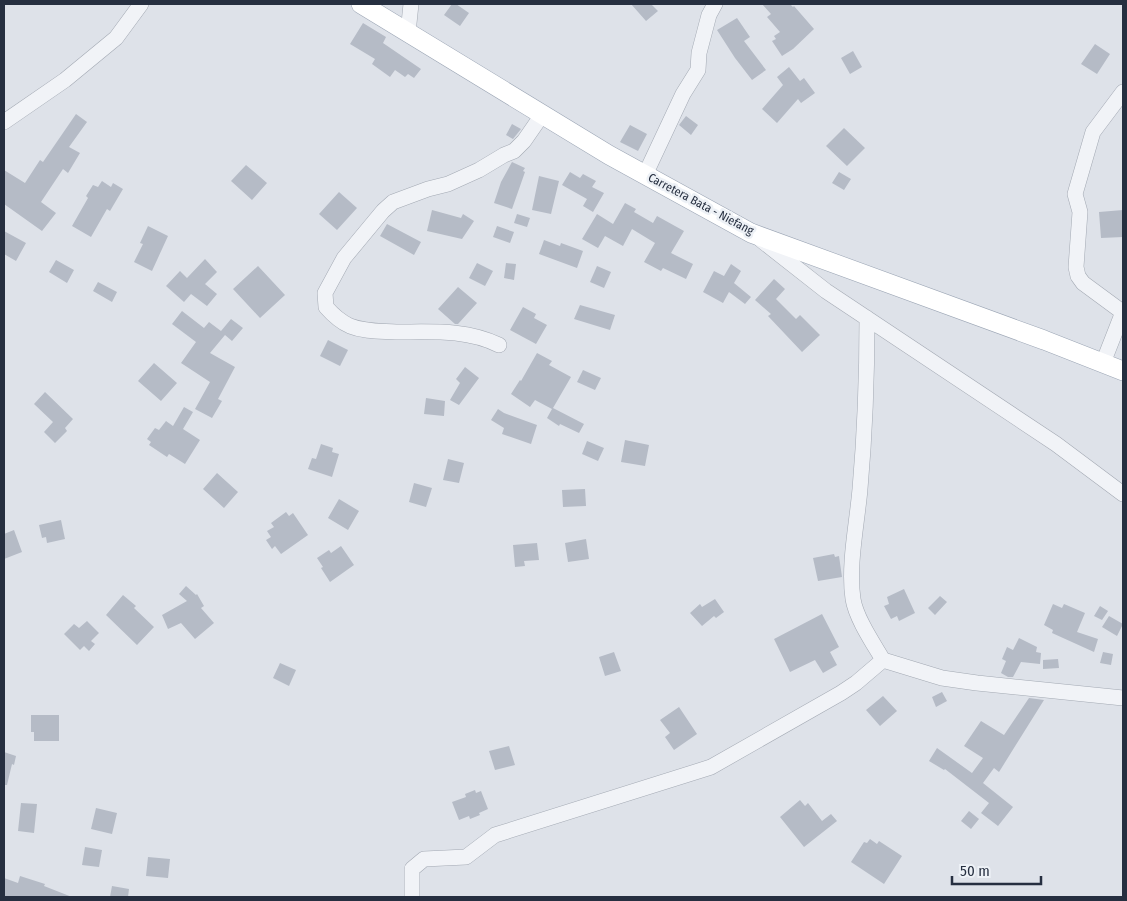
<svg xmlns="http://www.w3.org/2000/svg" width="1127" height="901" viewBox="0 0 1127 901" font-family="'Fira Sans Condensed',sans-serif">
  <style>
    .building { fill: #b5bbc6 }
    .lines { fill: none; stroke-linecap: round; stroke-linejoin: round }
    .minor-casing { stroke: #a3a9b3; stroke-width: 16 }
    .major-casing { stroke: #9ca6b5; stroke-width: 20 }
    .minor { stroke: #f1f3f7; stroke-width: 15 }
    .major { stroke: #fff; stroke-width: 19 }
    .labels { text-anchor: middle; dominant-baseline: central; stroke-width: 5; stroke-linejoin: round; paint-order: stroke }
    .street-label { font-size: 12px; fill: #262f40; stroke: #edf1f6 }
  </style>
  <rect width="100%" height="100%" fill="#dee2e9"/>
  <path class="building" d="M452,4H456L469,13L460,26L444,15Z
    M631,4H651L658,11L646,21Z
    M762,4H790L793,7L794,6L814,29L793,49L782,56L772,41L776,39L774,36L780,32L767,17L771,14Z
    M737,18L750,37L744,41L766,70L752,80L735,58L717,30Z
    M363,23L386,37L383,43L421,69L414,78L408,74L405,77L395,70L390,77L372,64L375,59L350,44Z
    M1095,44L1110,54L1097,74L1081,64Z
    M853,51L862,67L850,74L841,58Z
    M789,67L800,81L804,78L815,93L801,103L798,99L777,123L762,109L783,85L777,77Z
    M76,114L87,122L69,147L80,153L68,173L63,169L41,202L56,213L42,231L4,204V170L25,183L40,160L43,162Z
    M686,116L698,125L691,135L679,125Z
    M512,124L521,129L513,139L506,135Z
    M630,125L647,134L638,151L620,142Z
    M844,128L865,148L847,166L826,146Z
    M512,162L525,168L523,171L525,172L512,209L494,203L501,182Z
    M246,165L267,183L252,200L231,181Z
    M570,172L580,178L583,174L596,181L592,187L604,193L593,212L583,206L587,199L562,185Z
    M839,172L851,179L844,190L832,183Z
    M539,176L559,181L551,214L532,210Z
    M102,181L111,187L113,183L123,189L110,211L107,209L91,237L72,226L88,198L86,196L93,185L98,187Z
    M339,192L357,208L337,230L319,214Z
    M625,203L636,209L634,212L653,223L657,216L684,231L671,253L693,264L686,279L663,268L661,271L644,262L655,243L632,229L623,246L605,236L598,248L582,239L597,214L613,224Z
    M432,210L461,218L463,214L474,221L462,239L427,231Z
    M1123,210V237L1101,238L1099,212Z
    M517,214L530,218L527,227L514,223Z
    M387,224L421,242L414,255L380,236Z
    M148,226L168,236L152,271L134,262L143,244L140,243Z
    M497,226L514,232L510,243L493,237Z
    M4,231L26,243L16,261L4,254Z
    M544,240L560,246L561,243L583,251L577,268L539,254Z
    M205,259L217,272L205,284L217,294L207,306L191,294L184,302L166,286L180,271L187,278Z
    M56,260L74,270L67,283L49,272Z
    M477,263L493,271L485,286L469,278Z
    M506,263L516,264L514,280L504,278Z
    M731,264L741,271L734,283L751,297L745,304L729,292L723,303L703,292L714,271L724,276Z
    M258,266L285,295L260,318L233,289Z
    M597,266L611,272L604,288L590,282Z
    M774,279L785,289L776,299L796,319L800,315L820,335L802,352L768,316L771,314L755,300Z
    M98,282L117,292L112,302L93,291Z
    M458,287L477,303L458,324H455L438,309Z
    M580,305L615,315L610,330L574,319Z
    M523,307L536,314L534,318L547,325L536,344L510,330Z
    M182,311L204,328L209,322L221,331L231,319L243,328L232,341L225,335L210,353L235,367L218,399L222,401L212,418L195,409L210,382L181,363L196,342L172,324Z
    M328,340L348,350L340,366L320,356Z
    M537,353L552,361L549,365L571,377L553,408L584,424L579,433L560,424L559,426L547,418L552,409L535,400L530,407L511,394L520,380L521,381Z
    M154,363L177,383L161,401L138,381Z
    M465,367L479,378L459,405L450,400L460,383L456,379Z
    M583,370L601,378L595,390L577,382Z
    M45,392L73,419L65,428L67,431L55,443L44,432L53,422L34,404Z
    M426,398L445,401L444,416L424,414Z
    M184,407L193,412L183,429L200,440L185,464L169,454L167,457L149,445L151,442L147,439L155,428L159,430L166,421L173,426Z
    M498,409L504,413L537,425L531,444L502,434L504,428L491,420Z
    M625,440L649,445L645,466L621,462Z
    M587,441L604,448L598,461L582,454Z
    M321,444L333,448L332,452L339,454L332,477L308,469L312,458L316,459Z
    M448,459L464,463L459,483L443,480Z
    M217,473L238,492L224,508L203,489Z
    M414,483L432,488L426,507L409,502Z
    M585,489L586,506L563,507L562,490Z
    M339,499L359,511L348,530L328,518Z
    M286,512L289,516L293,513L308,535L281,554L275,546L272,549L266,540L271,537L267,531L274,527L271,523Z
    M61,520L65,539L47,543L46,537L42,538L39,525Z
    M14,530L22,552L4,559V534Z
    M586,539L589,559L568,562L565,543Z
    M537,543L539,560L524,561L525,566L515,567L513,545Z
    M341,546L354,565L330,582L321,568L323,567L317,558L329,550L331,553Z
    M834,554L835,557L839,556L842,577L818,581L813,558Z
    M186,586L196,595L197,594L204,606L201,608L214,623L195,639L181,623L168,629L162,615L187,601L179,594Z
    M904,589L915,613L899,621L897,616L891,619L884,606L889,604L887,597Z
    M123,595L136,606L134,608L154,627L137,645L106,615Z
    M940,596L947,602L935,615L928,608Z
    M715,599L724,612L716,618L714,616L702,626L690,613L700,604L702,607Z
    M1053,604L1062,608L1064,604L1085,613L1077,632L1098,639L1094,652L1052,633L1053,630L1044,625Z
    M1100,606L1108,611L1102,620L1094,616Z
    M822,614L839,647L830,652L837,665L823,673L815,660L790,672L774,639Z
    M1109,616L1123,624L1117,636L1102,627Z
    M87,621L99,633L91,641L95,644L89,651L84,646L80,650L64,634L74,624L79,628Z
    M1019,638L1037,647L1036,652L1041,653L1040,664L1021,662L1013,677H1008L1001,673L1006,661L1002,659L1007,647L1013,650Z
    M614,652L621,671L605,676L599,657Z
    M1103,652L1113,654L1111,665L1100,663Z
    M1058,659L1059,668L1043,669V660Z
    M280,663L296,670L289,686L273,678Z
    M942,692L947,701L936,707L932,697Z
    M883,696L897,711L880,726L866,710Z
    M1029,698L1044,700L999,772L994,768L983,783L1013,807L998,826L981,813L989,803L945,769L944,770L929,761L937,748L972,773L983,758L964,746L981,721L1004,735Z
    M679,707L697,734L674,750L665,737L670,733L660,720Z
    M31,715H59V741H34V732H31Z
    M509,746L515,765L495,770L489,751Z
    M4,752L16,756L14,765L12,764L7,785H4Z
    M475,790L476,793L481,791L488,809L479,813L480,815L470,819L469,816L459,820L452,802L466,797L465,794Z
    M800,800L805,806L808,803L822,821L831,814L837,821L804,847L780,817Z
    M21,803L37,804L34,833L18,831Z
    M96,808L117,813L112,834L91,829Z
    M969,811L979,819L971,829L961,821Z
    M870,839L877,844L879,841L902,856L884,884L851,862L864,842L867,843Z
    M85,847L102,850L99,867L82,865Z
    M148,857L170,859L168,878L146,876Z
    M20,876L45,884L44,886L72,897H4V878L18,883Z
    M112,886L129,889L128,897H110Z"/>
  <g class="lines">
    <defs>
      <path id="minor" d="M408,33L411,4
        M4,122L65,80L116,38L141,4
        M645,175L683,94L698,70L699,53L709,15L715,4
        M761,240L826,291L1056,444L1123,494
        M867,318C867,375 865,432 860,489C857,524 848,565 853,599C856,618 873,643 883,660L942,678L977,683L1123,698
        M499,345C466,329 432,332 396,332C380,331 365,332 350,326C341,322 333,315 326,307L325,293L344,258L383,211L393,202L428,189L448,184L479,170L504,155L514,151L524,141L542,115
        M1103,363L1121,317V311L1083,283L1078,276L1076,267L1080,212L1075,194L1093,132L1123,92
        M412,897V869L424,859L466,857L495,835L711,767L841,693L856,683L883,660"/>
      <path id="major" d="M361,4L609,155L751,233L1044,340L1123,371"/>
    </defs>
    <use href="#minor" class="minor-casing"/>
    <use href="#major" class="major-casing"/>
    <use href="#minor" class="minor"/>
    <use href="#major" class="major"/>
  </g>
  <g class="labels">
    <g class="street-label">
      <text transform="translate(701 204) rotate(28)">Carretera Bata - Niefang</text>
    </g>
  </g>
  <rect width="1127" height="901" fill="none" stroke="#262f40" stroke-width="10"/>
  <path d="M952 876v8h89v-8" fill="none" stroke="#262f40" stroke-width="2.5"/>
  <text x="960" y="876" font-size="15" fill="#262f40" stroke="#edf1f6" stroke-width="4" paint-order="stroke">50 m</text>
</svg>
